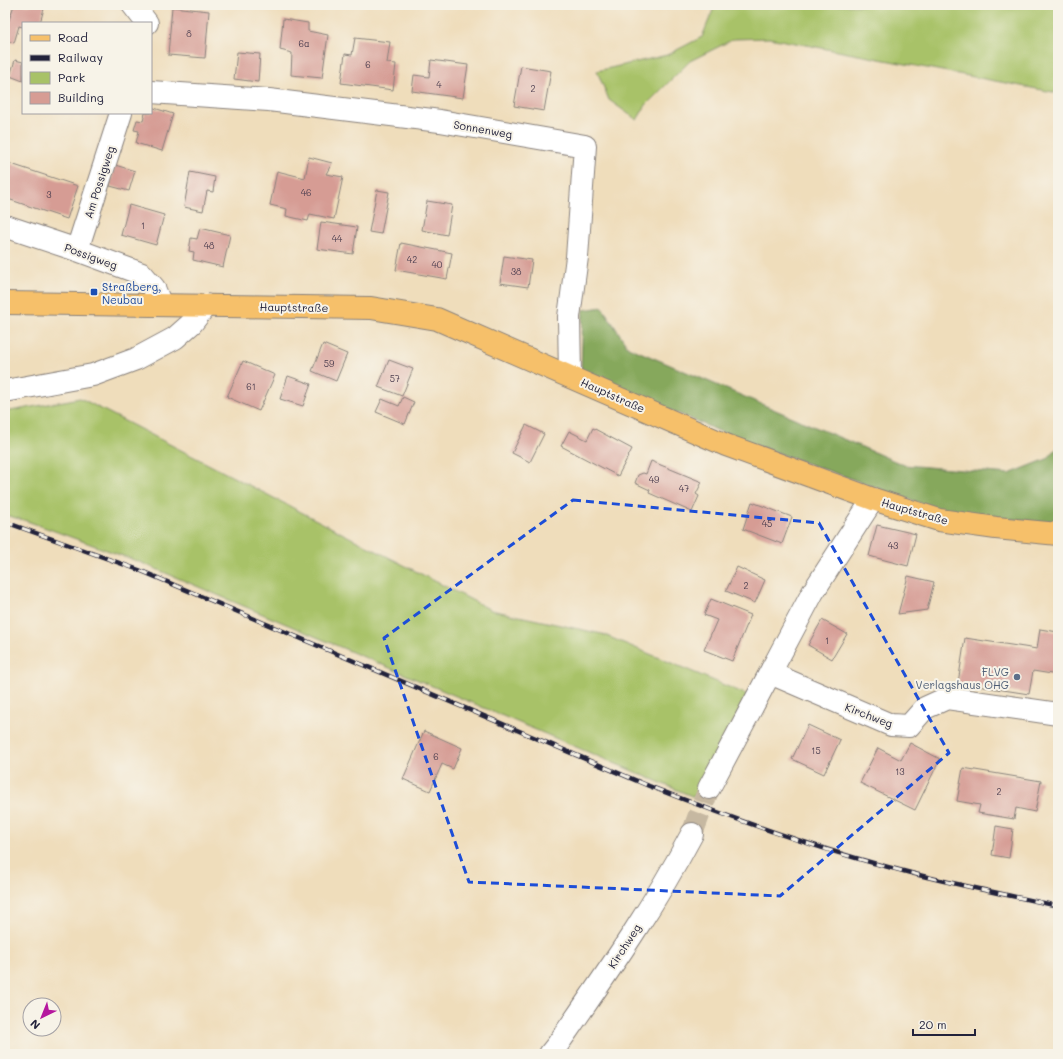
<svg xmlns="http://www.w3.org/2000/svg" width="1063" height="1059" viewBox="0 0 1063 1059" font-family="Mali,sans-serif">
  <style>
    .green { fill: #a8c268; stroke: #657252 }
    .forest { fill: #86a85c; stroke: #54654c }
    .building { fill: #d69c94 }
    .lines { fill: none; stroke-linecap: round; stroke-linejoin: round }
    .minor-tunnel { stroke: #c6b8a1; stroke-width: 22; stroke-dasharray: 22 11; stroke-linecap: butt }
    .minor-casing { stroke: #88807b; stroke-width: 24 }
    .major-casing { stroke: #88807b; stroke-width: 24 }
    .minor { stroke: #fff; stroke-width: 22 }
    .major { stroke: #f6c06b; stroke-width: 22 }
    .rail-casing { stroke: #22223b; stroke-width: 4.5 }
    .rail { stroke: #f7f3e8; stroke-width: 3; stroke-dasharray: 9; stroke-linecap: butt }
    .marked { fill: none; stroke: #1d4ed8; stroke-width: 3; stroke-dasharray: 8 5; stroke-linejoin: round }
    .transit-dot { fill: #1a4fb4; stroke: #f7f3e8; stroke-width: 1.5 }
    .service-dot { fill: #5c6f8a; stroke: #f7f3e8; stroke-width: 1.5 }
    .labels { text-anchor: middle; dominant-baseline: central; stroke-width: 4; stroke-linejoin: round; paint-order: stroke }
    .number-label { font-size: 9px; fill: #4f4051 }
    .street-label { font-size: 11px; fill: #22223b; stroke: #f7f3e8 }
    .transit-label { font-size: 11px; fill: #164399; stroke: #f7f3e8; text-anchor: start }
    .service-label { font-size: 11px; fill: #4e5e75; stroke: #f7f3e8; text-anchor: end }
  </style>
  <rect width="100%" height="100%" fill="#f7f3e8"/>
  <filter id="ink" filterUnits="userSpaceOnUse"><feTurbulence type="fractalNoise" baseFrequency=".025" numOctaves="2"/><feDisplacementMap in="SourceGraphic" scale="8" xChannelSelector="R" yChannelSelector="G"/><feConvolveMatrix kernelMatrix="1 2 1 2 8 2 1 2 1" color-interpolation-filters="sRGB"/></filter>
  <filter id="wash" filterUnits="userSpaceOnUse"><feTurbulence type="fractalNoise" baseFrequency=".012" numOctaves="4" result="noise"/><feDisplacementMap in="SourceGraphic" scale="16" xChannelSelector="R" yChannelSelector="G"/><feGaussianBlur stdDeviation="0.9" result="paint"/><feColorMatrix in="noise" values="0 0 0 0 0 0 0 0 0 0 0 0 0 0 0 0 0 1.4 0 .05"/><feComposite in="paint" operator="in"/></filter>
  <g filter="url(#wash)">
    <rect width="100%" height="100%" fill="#efddbb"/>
    <path class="green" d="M715,5L1058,6V93L769,38L734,39L690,61L646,105L637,120L609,100L597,71L667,55L702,37Z
      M80,398L491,610L602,634L748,695L694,797L142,563L27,521L5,515V412Z"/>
    <path class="forest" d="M602,307L628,347L904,465L1009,474L1047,459L1058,447V525L940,510L738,439L581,372L583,310Z"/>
    <g id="blocks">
      <path class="building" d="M14,5H45L40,23H23V27L19,26L14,43L5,40V22L8,23Z
        M172,7L209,11L205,58L168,55Z
        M283,19L308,23V31L328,35L322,78L291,75L292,53L280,50Z
        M355,38L390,42L387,63L396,64L393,90L341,83L345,54L352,55Z
        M237,52L260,54L258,82L234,79Z
        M15,60L23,62V81L10,76Z
        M431,60L468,65L463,98L412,91L414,75L429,77Z
        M521,66L551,71L544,111L514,106Z
        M151,107L173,114L162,151L136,143L139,131L134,130L137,120L143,121L145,113H151Z
        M309,157L332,163L326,174L343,177L334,219L310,214L308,221L286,216L287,209L270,205L277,171L305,178Z
        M5,162L78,186L67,219L5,198Z
        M115,165L135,171L129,191L110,186Z
        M190,172L215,177L213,192L207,191L203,211L184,207Z
        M377,190L389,192L381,234L369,232Z
        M427,201L452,205L447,235L422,230Z
        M129,205L164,215L156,245L121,235Z
        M321,222L357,227L353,254L317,249Z
        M200,228L230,235L223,267L193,260L194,252L189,251L191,238L197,239Z
        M401,243L452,253L447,279L396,270Z
        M504,256L532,260L528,287L500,283Z
        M323,344L347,354L336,381L312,371Z
        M389,360L413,369L402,396L378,387Z
        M243,361L275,375L259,411L227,397Z
        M288,376L311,384L303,406L280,399Z
        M403,397L414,402L405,424L376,412L382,399L399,406Z
        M526,425L544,434L530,462L512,453Z
        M593,428L632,449L618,476L561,446L569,431L587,440Z
        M651,461L702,482L696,494L699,496L692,512L649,493L650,490L635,483L638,475L643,473L646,474Z
        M752,502L792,517L782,544L743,529Z
        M877,525L916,534L908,566L869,556Z
        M737,567L765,580L755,603L726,591Z
        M908,576L934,582L927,610L898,614Z
        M711,599L751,615L732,661L704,650L717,620L704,615Z
        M822,620L847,634L832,659L808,645Z
        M1040,629L1058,632V675L1033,671L1029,694L958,683L965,638L1037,649Z
        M808,725L840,740L824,774L792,759Z
        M424,731L462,748L453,769L442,764L430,791L403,779Z
        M910,743L940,759L915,810L860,783L878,748L901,760Z
        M963,768L1041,781L1035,812L1016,808L1014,819L978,813L980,805L957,801Z
        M996,826L1013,829L1009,858L992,855Z"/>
    </g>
  </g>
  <g filter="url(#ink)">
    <use href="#blocks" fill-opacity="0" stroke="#88807b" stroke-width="1"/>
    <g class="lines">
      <path class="minor-tunnel" d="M692,834L709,788"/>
      <defs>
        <path id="minor" d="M133,5L147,23
          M151,92L269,100L440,121L585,146L577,257L569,317L570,376
          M5,226L77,250L142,274L154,288L161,305
          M77,250L121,113
          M5,391L93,375L136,359L175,338L192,323L206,305
          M770,673L891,725L909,726L925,708L947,698L1058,714
          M709,788L813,592L873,499
          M550,1054L558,1044C605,976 653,908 692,834"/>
        <path id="major" d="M5,303L371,308L437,319L726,445L873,499L939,520L996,528L1058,534"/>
      </defs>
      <use href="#minor" class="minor-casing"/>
      <use href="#major" class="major-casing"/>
      <use href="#minor" class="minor"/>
      <use href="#major" class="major"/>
      <defs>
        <path id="rail" d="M5,522L139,570L649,786C733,819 819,850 907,872C957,885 1008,895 1058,906"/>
      </defs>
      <use href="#rail" class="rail-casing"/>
      <use href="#rail" class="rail"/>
    </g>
  </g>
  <path class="marked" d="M573,500L819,523L949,753L780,896L469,882L384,638Z"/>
  <rect class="transit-dot" x="90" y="288" width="8" height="8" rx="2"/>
  <circle class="service-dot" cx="1017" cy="677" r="4"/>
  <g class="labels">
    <g class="number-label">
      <text x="189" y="33">8</text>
      <text x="304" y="43">6a</text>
      <text x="368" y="64">6</text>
      <text x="439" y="84">4</text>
      <text x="533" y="88">2</text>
      <text x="306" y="192">46</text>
      <text x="49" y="194">3</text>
      <text x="143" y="225">1</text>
      <text x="337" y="238">44</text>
      <text x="209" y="245">48</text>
      <text x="412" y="259">42</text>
      <text x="437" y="264">40</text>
      <text x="516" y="271">38</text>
      <text x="329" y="363">59</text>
      <text x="395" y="378">57</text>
      <text x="251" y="386">61</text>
      <text x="654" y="479">49</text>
      <text x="684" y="488">47</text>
      <text x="767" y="523">45</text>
      <text x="893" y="545">43</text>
      <text x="746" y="585">2</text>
      <text x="827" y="640">1</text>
      <text x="816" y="750">15</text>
      <text x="436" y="756">6</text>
      <text x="900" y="771">13</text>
      <text x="999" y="791">2</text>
    </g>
    <g class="street-label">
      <text transform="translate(483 129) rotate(10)">Sonnenweg</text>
      <text transform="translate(99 182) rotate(-72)">Am Possigweg</text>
      <text transform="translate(91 256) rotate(20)">Possigweg</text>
      <text transform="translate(294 307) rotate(1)">Hauptstraße</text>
      <text transform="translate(613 395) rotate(24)">Hauptstraße</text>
      <text transform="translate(915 511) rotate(16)">Hauptstraße</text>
      <text transform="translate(869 715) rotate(21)">Kirchweg</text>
      <text transform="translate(624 946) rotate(-57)">Kirchweg</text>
    </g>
    <g class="transit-label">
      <text x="102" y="286">Straßberg,<tspan x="102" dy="13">Neubau</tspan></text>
    </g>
    <g class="service-label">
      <text x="1009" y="671">FLVG<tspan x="1009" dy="13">Verlagshaus OHG</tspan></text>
    </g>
  </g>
  <rect width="1063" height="1059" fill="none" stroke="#f7f3e8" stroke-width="20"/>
  <rect x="22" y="22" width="130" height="92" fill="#f7f3e8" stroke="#a29fa3"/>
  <rect x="30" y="35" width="20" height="6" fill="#f6c06b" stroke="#a29fa3"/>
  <text x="58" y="42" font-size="12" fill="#22223b">Road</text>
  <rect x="30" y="55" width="20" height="6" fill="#22223b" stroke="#a29fa3"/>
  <text x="58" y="62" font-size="12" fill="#22223b">Railway</text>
  <rect x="30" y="72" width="20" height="12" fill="#a8c268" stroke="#a29fa3"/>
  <text x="58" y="82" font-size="12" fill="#22223b">Park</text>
  <rect x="30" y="92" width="20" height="12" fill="#d69c94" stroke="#a29fa3"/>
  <text x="58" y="102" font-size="12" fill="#22223b">Building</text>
  <g transform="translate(42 1017) rotate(223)"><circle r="19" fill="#f7f3e8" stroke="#a29fa3"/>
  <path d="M0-3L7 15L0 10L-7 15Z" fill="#b5179e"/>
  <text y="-6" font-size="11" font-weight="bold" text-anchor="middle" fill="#22223b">N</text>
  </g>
  <path d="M913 1029v6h62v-6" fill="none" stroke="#22223b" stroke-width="2"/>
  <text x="919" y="1029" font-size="12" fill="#22223b" stroke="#f7f3e8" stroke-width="3" paint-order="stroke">20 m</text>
</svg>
